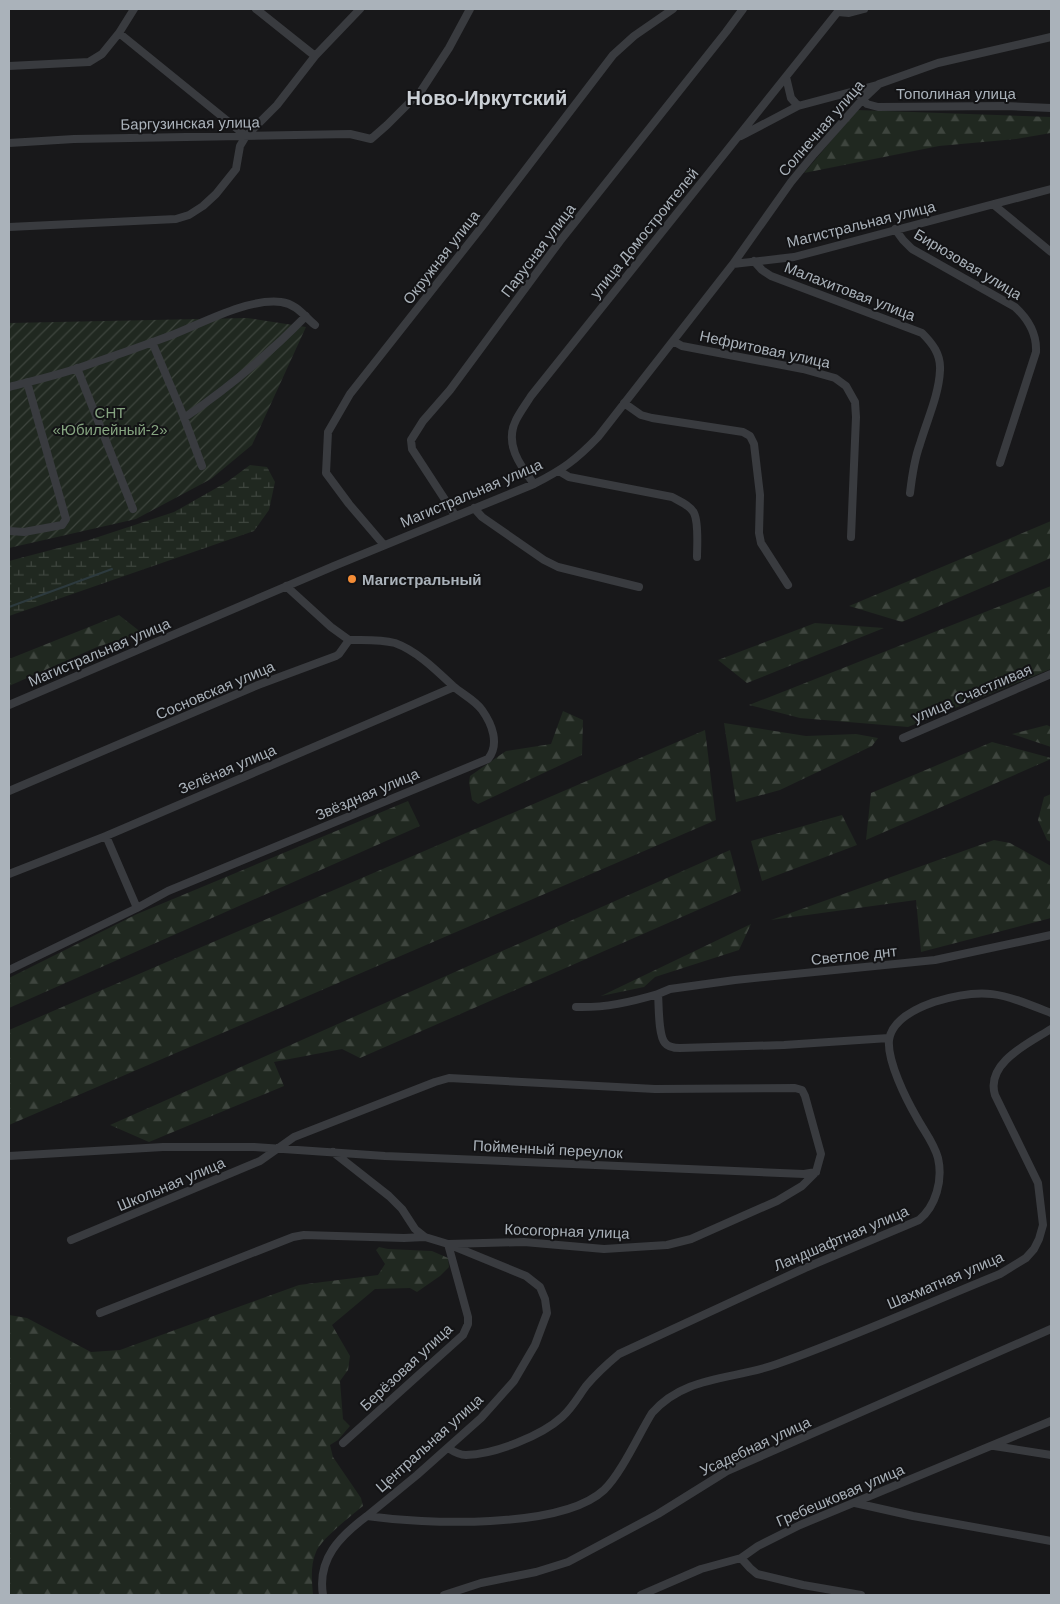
<svg xmlns="http://www.w3.org/2000/svg" width="1060" height="1604" viewBox="0 0 1060 1604" font-family="Arial,sans-serif">
  <style>
    .forest { fill: url(#forest-firs) }
    .wetland { fill: url(#wetland-marsh) }
    .garden { fill: url(#garden-furrows) }
    .lines { fill: none; stroke-linecap: round; stroke-linejoin: round }
    .stream { stroke: #2d3a3e; stroke-width: 2 }
    .street { stroke: #393b3f; stroke-width: 8 }
    .poi-dot { fill: #f48c36; stroke: #131315; stroke-width: 2 }
    .labels { text-anchor: middle; dominant-baseline: central; stroke-width: 4; stroke-linejoin: round; paint-order: stroke }
    .street-label { font-size: 15px; fill: #aab2ba; stroke: #131315 }
    .park-label { font-size: 15px; fill: #86a581; stroke: #131315 }
    .poi-label { font-size: 15px; font-weight: bold; fill: #aab2ba; stroke: #131315; text-anchor: start }
    .district-label { font-size: 20px; font-weight: bold; fill: #cbd0d6; stroke: #131315 }
  </style>
  <defs>
    <pattern id="forest-firs" width="22" height="20" patternUnits="userSpaceOnUse" patternTransform="scale(1.25)"><rect width="22" height="20" fill="#202820"/><path d="M5 1l3.5 6h-7zM16 11l3.5 6h-7z" fill="#3e453e"/></pattern>
    <pattern id="wetland-marsh" width="20" height="14" patternUnits="userSpaceOnUse" patternTransform="scale(1.25)"><rect width="20" height="14" fill="#202820"/><path d="M1 5h8M5 5V1M11 12h8M15 12V8" fill="none" stroke="#3e453e"/></pattern>
    <pattern id="garden-furrows" width="10" height="10" patternUnits="userSpaceOnUse" patternTransform="scale(1.25)"><rect width="10" height="10" fill="#202820"/><path d="M-1 1l2-2M0 10L10 0M9 11l2-2" fill="none" stroke="#3e453e"/></pattern>
  </defs>
  <rect width="100%" height="100%" fill="#18181a"/>
  <path class="forest" d="M857,110L1051,117V133L1016,139L939,146L804,173Z
    M1051,521V558L902,622L849,606Z
    M1051,586V669L908,727L800,718L749,705Z
    M119,615L142,633L97,647L9,686V659Z
    M815,623L884,628L747,683L718,660Z
    M563,711L583,720L582,755L478,804L472,800L469,782L470,776L506,751L551,744Z
    M724,723L806,736L856,734L878,738L872,746L780,790L736,802Z
    M1047,725L1051,727V747L1012,734Z
    M705,730L716,820L9,1125V1030Z
    M992,742L1051,758V759L866,840L871,793Z
    M1051,794V842L1047,840L1038,820L1044,797Z
    M408,801L420,826L9,1008V978L137,914Z
    M842,815L857,845L762,881L751,841Z
    M994,840L1010,843L1051,866V918L921,952L916,900L771,920Z
    M730,850L741,891L360,1058L342,1049L274,1062L284,1086L149,1142L110,1125Z
    M751,924L739,950L655,977L644,987L601,996Z
    M379,1247L388,1249L432,1251L448,1258L449,1267L440,1276L417,1292L410,1288L375,1289L332,1325L350,1356L348,1370L340,1381L343,1419L350,1426L338,1440L330,1445L333,1457L361,1498L363,1506C352,1515 321,1539 316,1552C310,1566 312,1581 313,1595H9V1315L27,1318L91,1352L120,1350L299,1285L378,1275L385,1264L376,1250Z"/>
  <path class="wetland" d="M250,465L267,467L275,482L269,510L254,531L9,616V561L89,540L174,512L227,482Z"/>
  <path class="garden" d="M247,318L306,327L252,445L211,479L136,519L9,548V323Z"/>
  <g class="lines">
    <path class="stream" d="M9,607L112,569"/>
    <path class="street" d="M256,9L315,56
      M838,12L849,13L864,9
      M119,33L246,136
      M9,66L89,62L102,54L119,33L134,9
      M786,77L791,98L798,106
      M855,91L867,104L878,107L1004,106L1051,108
      M741,136L798,106L877,85
      M9,143L74,139L350,134L371,139L387,125L421,91L449,48L470,9
      M994,205L1051,252
      M9,227L176,219L189,215L203,206L216,194L236,169L240,146L246,136L277,105L315,56L360,9
      M895,229L903,240L912,249L1015,307C1028,319 1037,334 1036,352L1000,463
      M754,261L762,270L771,276L922,333C932,343 941,354 940,370C939,395 927,420 920,444C914,460 912,476 910,493
      M733,264L791,182L814,154L862,100L879,84L938,63L1051,37
      M673,341L682,346L803,369L835,378L846,386L855,402L856,417L851,537
      M152,342L183,415L202,466
      M77,368L133,509
      M9,387C36,380 63,374 90,364C117,355 145,345 172,335C203,323 248,298 281,302C297,304 304,316 315,325
      M624,403L641,415L652,418L743,432L750,436L754,444L760,495L759,533L761,543L788,585
      M184,418C228,388 269,354 306,316
      M559,471L569,477L672,497C679,501 690,505 694,513C699,523 697,546 697,557
      M534,484C520,465 504,444 516,420C520,412 526,404 531,396L840,9
      M474,508L482,517L544,560L558,567L639,587
      M455,515L412,449L411,440L423,421L450,390L560,241L726,32L743,9
      M9,531L24,532L62,525L66,519L27,382
      M384,545L349,504L326,473L328,432L350,394L484,224L613,55L634,36L673,9
      M9,705L334,566L534,484C562,470 576,460 598,437L733,264L794,257L1051,189
      M903,738L1051,674
      M9,791L258,685L336,656L339,654L349,640L331,627L286,586
      M106,836L137,908L168,891L488,759C500,744 492,724 482,710C475,700 462,694 453,686C436,670 417,651 395,643C380,639 364,640 349,640
      M9,874L106,836L454,687
      M9,970L137,908
      M658,994L670,989L735,980L935,960L1051,935
      M576,1007C605,1008 631,1002 658,994C659,1005 658,1035 665,1043C668,1047 674,1048 680,1048L784,1045L889,1038
      M333,1152L389,1196L402,1209L415,1229L425,1237L448,1244L526,1276L540,1287L545,1299L547,1313L535,1345L514,1381L481,1418L417,1475L367,1516
      M9,1156L163,1147H254L385,1156L804,1174L816,1172
      M71,1240L260,1161L294,1137L435,1082L449,1078L655,1089L795,1088L802,1090L805,1096L821,1154L816,1172L802,1186L777,1201L691,1239L667,1245L604,1249L524,1242L448,1244L468,1317V1324L463,1335L343,1443
      M100,1313L293,1237L304,1235L404,1238L425,1237
      M994,1446L1051,1455
      M448,1448C454,1452 459,1455 466,1455C495,1454 541,1436 562,1417C572,1408 578,1397 586,1386C596,1374 607,1364 619,1354L805,1268L919,1220C936,1206 943,1180 938,1158C934,1143 924,1131 917,1118C906,1099 887,1061 889,1040C892,1019 917,1008 934,1002C986,986 1003,994 1051,1013
      M855,1503L913,1516L1051,1541
      M741,1558L750,1568L757,1574L803,1585L861,1595
      M323,1595C317,1559 340,1536 367,1516C423,1524 561,1530 604,1490C621,1474 639,1434 652,1413C685,1375 733,1380 777,1364C853,1337 926,1304 1000,1274L1026,1258L1034,1249L1039,1239L1043,1225L1038,1183L995,1095C985,1063 1029,1043 1051,1029
      M444,1595L481,1583L536,1572L568,1562L658,1514L727,1471L1051,1329
      M641,1595L701,1569L741,1558L758,1546L800,1525L1051,1421"/>
  </g>
  <circle class="poi-dot" cx="352" cy="579" r="5"/>
  <g class="labels">
    <g class="street-label">
      <text x="956" y="93">Тополиная улица</text>
      <text transform="translate(190 123) rotate(-1)">Баргузинская улица</text>
      <text transform="translate(821 128) rotate(-49)">Солнечная улица</text>
      <text transform="translate(861 224) rotate(-14)">Магистральная улица</text>
      <text transform="translate(644 233) rotate(-51)">улица Домостроителей</text>
      <text transform="translate(538 250) rotate(-53)">Парусная улица</text>
      <text transform="translate(441 257) rotate(-52)">Окружная улица</text>
      <text transform="translate(968 264) rotate(31)">Бирюзовая улица</text>
      <text transform="translate(850 291) rotate(21)">Малахитовая улица</text>
      <text transform="translate(765 349) rotate(12)">Нефритовая улица</text>
      <text transform="translate(471 493) rotate(-23)">Магистральная улица</text>
      <text transform="translate(99 652) rotate(-23)">Магистральная улица</text>
      <text transform="translate(215 690) rotate(-23)">Сосновская улица</text>
      <text transform="translate(972 693) rotate(-23)">улица Счастливая</text>
      <text transform="translate(227 769) rotate(-23)">Зелёная улица</text>
      <text transform="translate(367 794) rotate(-23)">Звёздная улица</text>
      <text transform="translate(854 955) rotate(-6)">Светлое днт</text>
      <text transform="translate(548 1149) rotate(3)">Пойменный переулок</text>
      <text transform="translate(171 1184) rotate(-23)">Школьная улица</text>
      <text transform="translate(567 1231) rotate(2)">Косогорная улица</text>
      <text transform="translate(841 1238) rotate(-23)">Ландшафтная улица</text>
      <text transform="translate(945 1280) rotate(-23)">Шахматная улица</text>
      <text transform="translate(406 1367) rotate(-43)">Берёзовая улица</text>
      <text transform="translate(429 1443) rotate(-42)">Центральная улица</text>
      <text transform="translate(755 1446) rotate(-25)">Усадебная улица</text>
      <text transform="translate(840 1495) rotate(-23)">Гребешковая улица</text>
    </g>
    <g class="park-label">
      <text x="110" y="412">СНТ<tspan x="110" dy="17">«Юбилейный-2»</tspan></text>
    </g>
    <g class="poi-label">
      <text x="362" y="579">Магистральный</text>
    </g>
    <g class="district-label">
      <text x="487" y="98">Ново-Иркутский</text>
    </g>
  </g>
  <rect width="1060" height="1604" fill="none" stroke="#aab2ba" stroke-width="20"/>
</svg>
